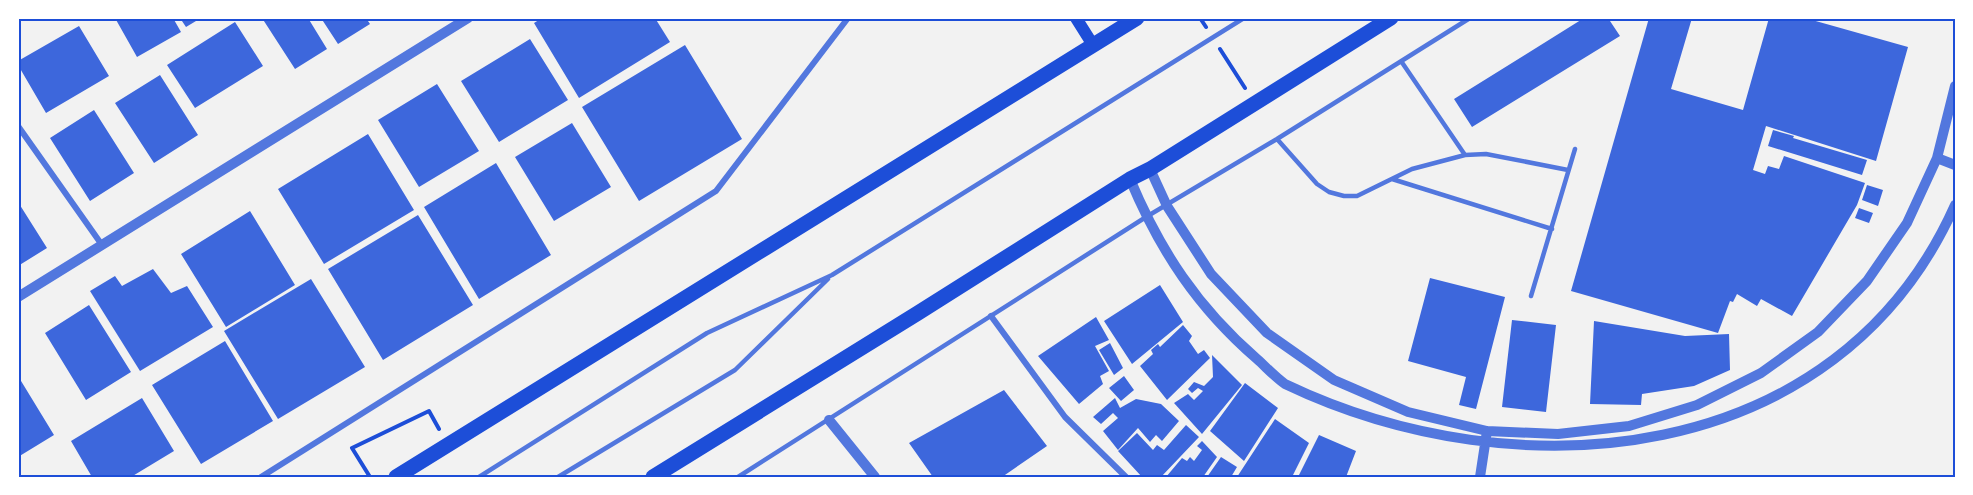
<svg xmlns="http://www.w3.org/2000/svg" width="1973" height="495" viewBox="0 0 1973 495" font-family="Raleway,sans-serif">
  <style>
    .building { fill: #3d67dc }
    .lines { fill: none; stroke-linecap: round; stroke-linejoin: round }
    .path { stroke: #1d4ed8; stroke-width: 4 }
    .service { stroke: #5277de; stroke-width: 4.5 }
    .minor { stroke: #5277de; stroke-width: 6 }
    .tertiary { stroke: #5277de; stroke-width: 10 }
    .secondary { stroke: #1d4ed8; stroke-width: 12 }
    .primary { stroke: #1d4ed8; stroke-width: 15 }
    .neatline { fill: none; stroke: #1d4ed8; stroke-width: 2 }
  </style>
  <rect width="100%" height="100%" fill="#f2f2f2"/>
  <path class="building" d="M115,18H173L181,32L137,57Z
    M180,18H201L186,27Z
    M262,18H308L327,49L295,69Z
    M321,18H366L370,24L338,44Z
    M542,18H655L670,42L579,98L534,23Z
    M1584,18H1608L1620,36L1472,127L1454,99Z
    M1649,18H1692L1671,89L1743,110L1769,18H1805L1908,47L1876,161L1766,126L1753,170L1765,174L1768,166L1779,169L1784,156L1865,183L1857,205L1792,316L1761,299L1757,306L1737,294L1733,302L1730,301L1718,333L1571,291Z
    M235,22L263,66L195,108L167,65Z
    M79,26L109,76L46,113L18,65V61Z
    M530,39L568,100L499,142L461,81Z
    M685,45L742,139L639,201L582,107Z
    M160,75L198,135L154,163L115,103Z
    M437,84L479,151L419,187L378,120Z
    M94,110L134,173L90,201L50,138Z
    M572,123L611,187L554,221L515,157Z
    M1773,130L1794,136L1793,138L1867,160L1862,175L1768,146Z
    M368,134L414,210L324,264L278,189Z
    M496,163L551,255L479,299L424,207Z
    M1867,185L1883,190L1878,206L1862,200Z
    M18,202L47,248L18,266Z
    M1859,208L1873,213L1869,223L1855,218Z
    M250,211L295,285L226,327L181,254Z
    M418,215L473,305L383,360L328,269Z
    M153,269L171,293L187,286L213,327L140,371L90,291L115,276L122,286Z
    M1430,278L1505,297L1476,409L1459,405L1466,377L1408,361Z
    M311,279L365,367L278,419L224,331Z
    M1160,285L1183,322L1132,364L1104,321Z
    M89,305L131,372L86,400L45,333Z
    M1096,317L1109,340L1095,346L1109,371L1100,376L1103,384L1079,404L1038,356Z
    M1512,320L1556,325L1546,412L1502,407Z
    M1594,321L1685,336L1729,334L1730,370L1694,386L1642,394L1641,405L1590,404Z
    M1183,325L1192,336L1189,341L1198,354L1204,350L1210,358L1167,400L1140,366L1153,354L1151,350L1158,344L1160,347Z
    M225,341L273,421L201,464L152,385Z
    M1110,343L1123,368L1114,375L1099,350Z
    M1212,355L1242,385L1202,434L1174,403L1188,394L1194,400L1203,391L1198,388L1192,393L1188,389L1194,382L1204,386L1213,377Z
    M18,376L54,435L18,457Z
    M1124,376L1134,390L1121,401L1109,388Z
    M1245,383L1278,408L1244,461L1210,431Z
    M1004,390L1047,446L1002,477H933L909,443Z
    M142,398L174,451L131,477H92L71,441Z
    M1115,398L1120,408L1136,399L1161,404L1179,421L1162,441L1156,435L1150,442L1138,428L1118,450L1103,431L1118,418L1113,413L1101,424L1093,417Z
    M1275,419L1309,443L1292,477H1237Z
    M1186,425L1199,437L1161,477H1142L1118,451L1137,433L1153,450L1157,445L1164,450Z
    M1319,435L1356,451L1346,477H1298Z
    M1202,441L1217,457L1203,477H1166L1182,458L1187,461L1190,457L1194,461L1202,450L1197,446Z
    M1221,457L1237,467L1231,477H1207Z"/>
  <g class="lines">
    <path class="path" d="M1200,18L1206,27
      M1220,49L1245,88
      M370,477L352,448L429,411L439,429"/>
    <path class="service" d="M1401,61L1465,155
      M1277,139L1317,184L1329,192L1344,196H1357L1412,169L1465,155L1486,154L1568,170
      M1392,179L1552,229
      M1531,296L1575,149
      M479,477L707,333L832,275L1244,18
      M558,477L735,370L828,279
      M738,477L1146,217L1277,139L1470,18"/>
    <path class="minor" d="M18,126L102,245
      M991,316L1065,417L1126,477
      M261,477L716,191L848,18"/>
    <path class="tertiary" d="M1937,158L1955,165
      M1150,169L1167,206L1211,274L1267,333L1334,380L1408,412L1487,431L1558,434L1629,426L1697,405L1761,373L1818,332L1867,281L1907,223L1937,158L1955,86
      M1130,179C1160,251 1198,308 1257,359C1266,367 1275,377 1285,384C1517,495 1838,468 1955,205
      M18,297L468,18
      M829,420L875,477
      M1480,477L1487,431"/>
    <path class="secondary" d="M1076,18L1093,45"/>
    <path class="primary" d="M396,477L1137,18
      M653,477L918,313L1130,179L1150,169L1391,18"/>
  </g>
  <rect width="1973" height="495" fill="none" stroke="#ffffff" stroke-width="39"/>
  <rect x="20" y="20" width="1934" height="456" class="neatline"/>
</svg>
